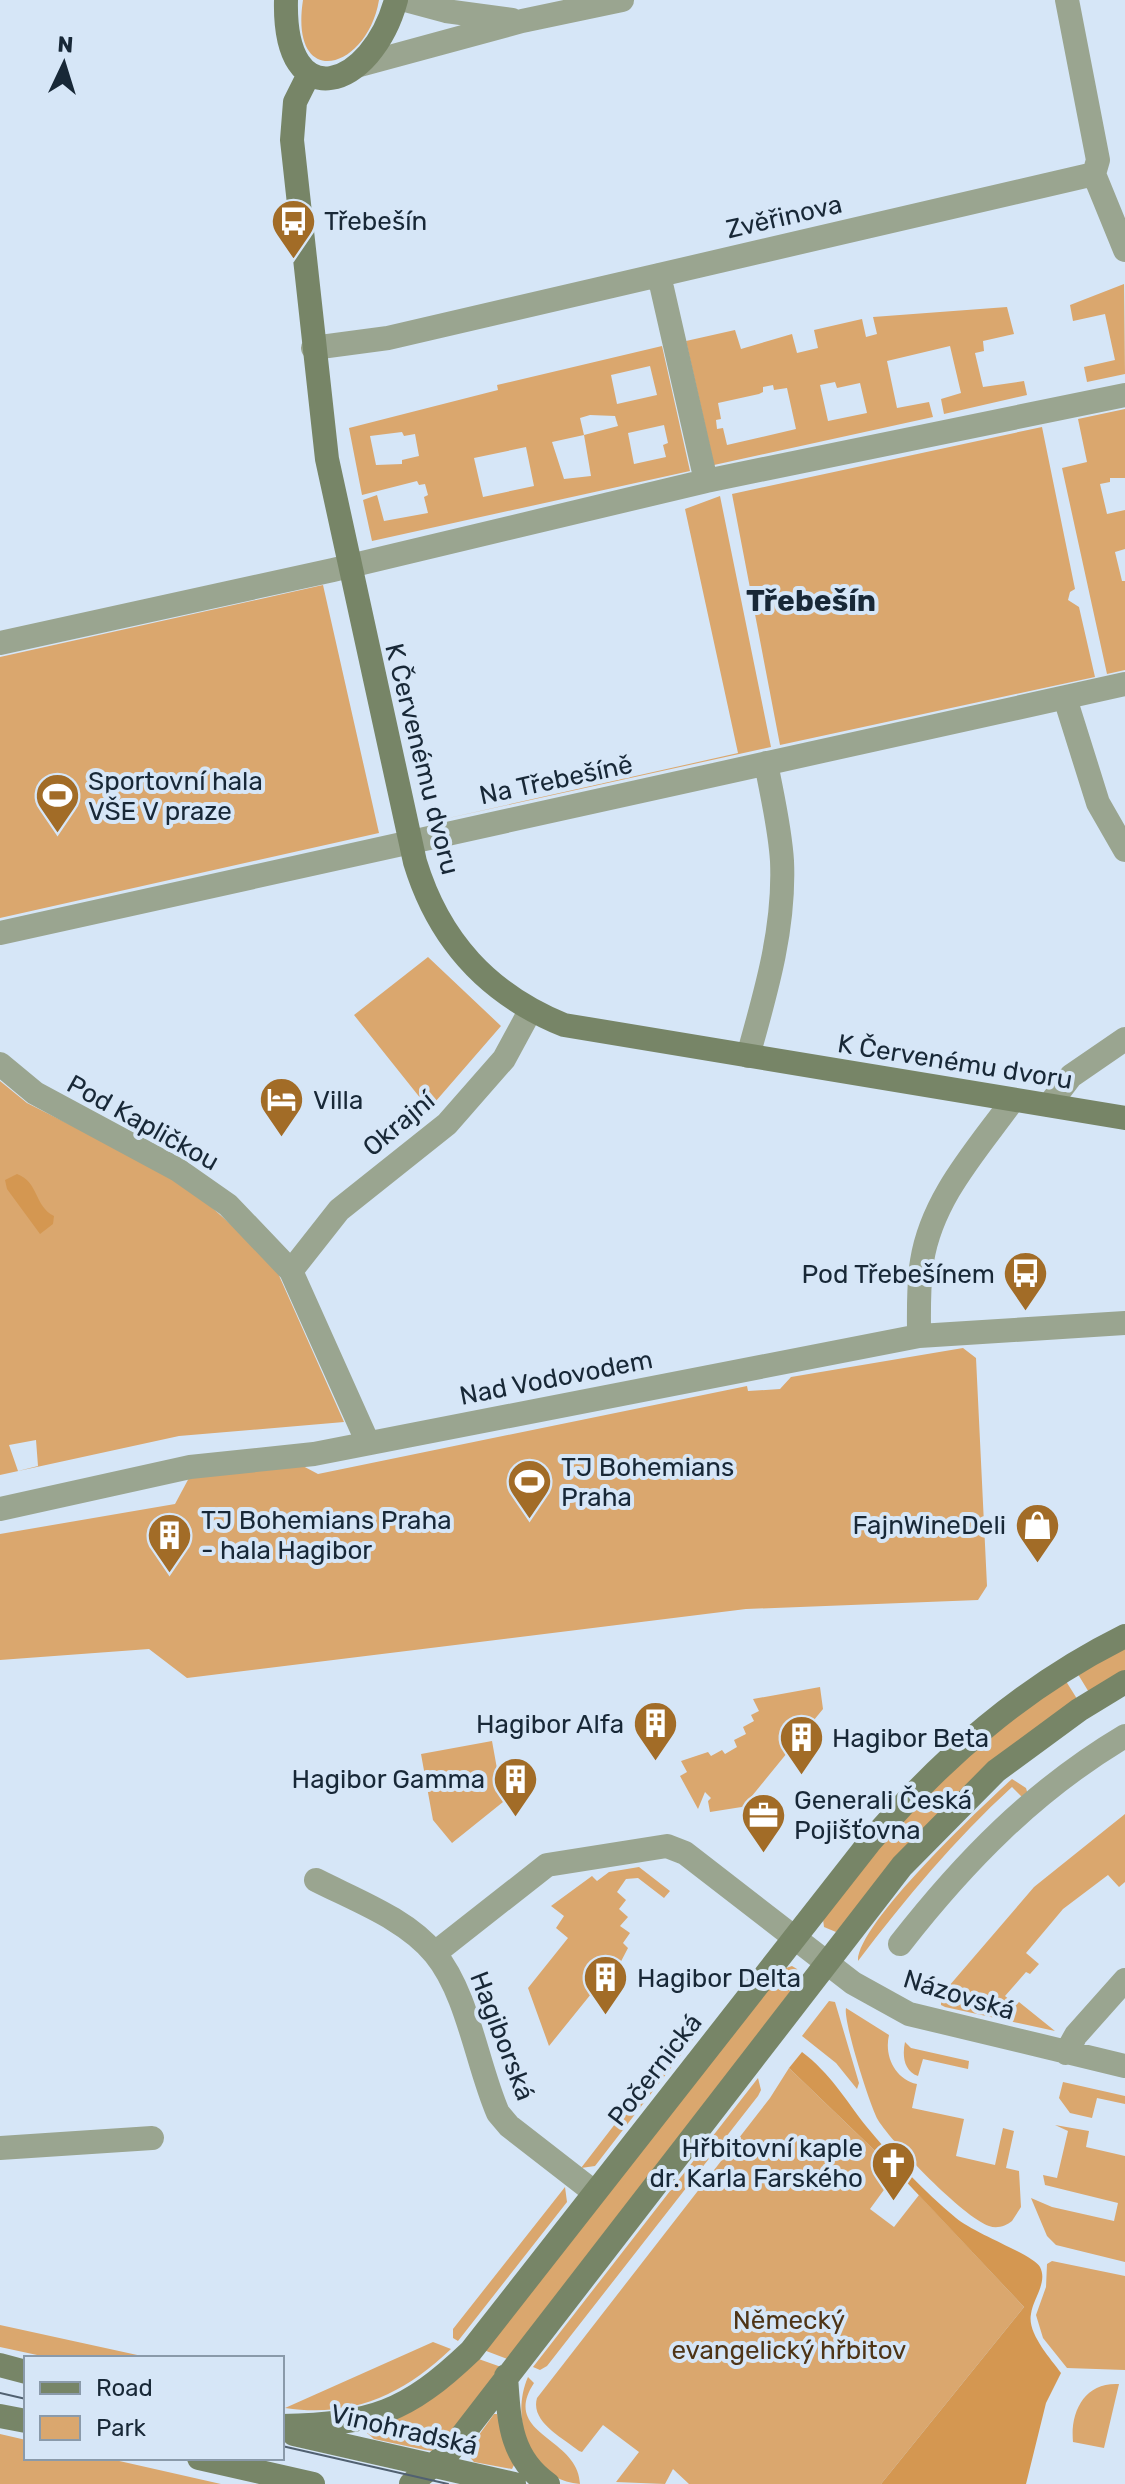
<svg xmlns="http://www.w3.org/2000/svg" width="1125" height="2484" viewBox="0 0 1125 2484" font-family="Rubik,sans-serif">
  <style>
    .green { fill: #daa76e; fill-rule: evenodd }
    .forest { fill: #d49751 }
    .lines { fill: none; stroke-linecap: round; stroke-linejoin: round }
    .street { stroke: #9aa590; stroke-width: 24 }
    .secondary { stroke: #778567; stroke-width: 24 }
    .tram { stroke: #516171; stroke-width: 2 }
    .labels { text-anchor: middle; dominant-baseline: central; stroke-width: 8; stroke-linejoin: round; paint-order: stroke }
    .street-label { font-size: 26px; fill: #182837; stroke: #d6e6f7 }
    .poi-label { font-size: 26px; fill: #182837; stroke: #d6e6f7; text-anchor: start }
    .park-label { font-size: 26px; fill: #4e3416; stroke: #d6e6f7 }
    .quarter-label { font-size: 30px; font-weight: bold; fill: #182837; stroke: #d6e6f7 }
  </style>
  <rect width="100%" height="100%" fill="#d6e6f7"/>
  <path class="green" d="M303,0H379C367,71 289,91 303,0Z
    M1124,284L1125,374L1087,382L1084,367L1115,360L1105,314L1073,321L1070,305Z
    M1007,307L1014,334L983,341L984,351L975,353L983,387L1024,381L1027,395L944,414L941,399L961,393L950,346L887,361L897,408L929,402L933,417L714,465L686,341L735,330L741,349L792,334L797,353L818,348L814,330L862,319L866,337L877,334L873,317ZM835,382L837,388L860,383L867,413L828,421L820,385ZM773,385L774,390L787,388L796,429L727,445L723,428L717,429L716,420L721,419L718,403L759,394L763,392V387Z
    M662,346L690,471L372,541L363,500L377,495L384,521L428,513L424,497L428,495L425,484L419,485L417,481L362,495L349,428L498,390L497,385ZM650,366L657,395L617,404L611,375ZM590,415L615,416L618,426L584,435L591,476L564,479L552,442L584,435L580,418ZM664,425L668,443L663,445L666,457L634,464L628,433ZM402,432L404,436L415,434L419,456L402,460V464L376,465L370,436ZM526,447L534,486L483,497L474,458Z
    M1125,409V478H1110V482L1100,484L1107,514L1125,510V549L1115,552L1122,581H1125V670L1107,674L1062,468L1087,462L1078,419Z
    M1042,427L1075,589L1070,592L1068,600L1079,607L1095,677L780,745L732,494Z
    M720,496L771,747L435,821L738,753L685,509Z
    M323,585L379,833L0,918V657Z
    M428,957L501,1026L429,1109L354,1015Z
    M0,1081L27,1103L182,1181L273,1262L344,1422L179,1436L0,1475ZM36,1440L38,1466L18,1471L9,1445Z
    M963,1348L976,1358L987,1586L978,1600L746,1609L187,1678L149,1649L0,1660V1534L175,1504L190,1476L301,1465L318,1474L747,1386L748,1391L780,1389L791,1377Z
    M1125,1643V1675L1090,1694L1076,1671Z
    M1064,1678L1079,1702L836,1932L824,1927L823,1919L920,1794Z
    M820,1687L823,1709L747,1802L748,1806L710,1812L708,1801L711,1798L705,1792L698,1809L680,1776L687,1772L681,1761L708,1752L711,1756L722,1750L725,1754L737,1747L734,1740L746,1734L743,1727L754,1721L751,1715L759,1711L753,1699Z
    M492,1741L503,1802L452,1843L433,1820L421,1754Z
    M1012,1779L1026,1788L1028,1795L1022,1797L1012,1787C954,1840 906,1898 858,1961C857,1924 981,1807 1012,1779Z
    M1125,1814V1882L1119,1887L1108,1875L1063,1909L1026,1953L1039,1964L1030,1974L1026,1972L1005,1996L1016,2005L1019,2002L1055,2031L945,2007L941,2005V1999L930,1995L936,1978L949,1986L1034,1887Z
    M639,1867L670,1891L664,1898L638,1878L626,1879L617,1892L626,1900L619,1909L628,1917L620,1926L630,1933L623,1943L628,1948L616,1971L612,1968L549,2046L528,1988L568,1938L556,1928L564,1916L551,1906L592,1876L597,1881L609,1872Z
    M792,1966L797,1969L800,1979L510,2360L481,2349L783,1969Z
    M829,2001L835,2002L859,2083L857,2089L836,2063L802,2036Z
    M846,2008L889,2035C884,2056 895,2079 917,2084L912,2108L964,2119L956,2156L995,2165L1003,2128L1014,2131L1006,2168L1019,2171L1021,2207L1012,2221C1006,2226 997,2229 989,2226C963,2217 893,2144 878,2120C870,2106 843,2021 846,2008Z
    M693,2023L701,2029L595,2166L581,2168Z
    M905,2042L911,2048L969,2061L968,2069L923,2059L918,2076C904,2071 902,2056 905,2042Z
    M789,2068L897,2172L870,2209L894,2227L919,2195L1024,2307L881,2484H689L673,2469L665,2484L616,2482L639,2452L603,2425L582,2452L579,2451C563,2438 530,2422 537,2398L770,2098Z
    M758,2078L761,2090L758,2096L547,2366L540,2370L533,2367Z
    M1063,2082L1125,2096V2104L1097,2098L1092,2118L1070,2113L1059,2098Z
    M1055,2125L1089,2131L1086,2147L1125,2156V2262L1056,2245L1047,2236L1031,2198L1052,2207L1114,2221L1118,2203L1045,2185L1043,2175L1057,2178L1068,2131Z
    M565,2187L567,2202L458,2341L453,2338V2329Z
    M1052,2261L1125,2276V2370L1067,2368L1043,2338L1036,2315L1046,2287L1047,2264Z
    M0,2325L151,2358H51L0,2347Z
    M433,2342L451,2349C403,2395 352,2418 285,2408Z
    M473,2357L504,2368L444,2444L433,2451L425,2450L374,2439L367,2433V2429Z
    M528,2377L534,2383C500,2435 579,2437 580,2484C529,2481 510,2417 528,2377Z
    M1119,2384L1104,2448L1073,2442C1070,2411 1085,2382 1119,2384Z
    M494,2414H497L514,2465L512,2469L474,2462L466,2453Z
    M0,2434L26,2440V2458H106L221,2484H0Z"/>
  <path class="forest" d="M17,1174C39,1182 34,1206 54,1216L53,1224L40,1234L7,1189L5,1180Z
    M802,2052C830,2073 845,2099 866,2126C893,2159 924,2191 956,2218C975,2234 1034,2255 1040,2267C1048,2283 1033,2298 1031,2314C1027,2333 1050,2358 1061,2373L1046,2403L1026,2484H881L1024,2307L897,2172L789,2068Z"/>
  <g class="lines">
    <path class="street" d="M405,0L446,11L512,20
      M1067,0L1098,160L1094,174
      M360,65L522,21L622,0
      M1094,174L1125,250
      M659,275L706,481
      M313,348L388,338L1094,174
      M0,643L333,570L706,481L1125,395
      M1065,698L1098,803L1125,850
      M0,933L1125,684
      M748,1056C766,992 785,928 782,861C780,828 772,795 766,763
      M0,1064L35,1093L178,1170L228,1205L291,1271L368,1443
      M1049,1105L1071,1076L1125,1039
      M291,1271L339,1210L447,1124L504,1059L530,1011
      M919,1336C919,1311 918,1285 922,1261C932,1198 977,1150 1013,1100
      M0,1509L190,1467L314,1454L919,1336L1125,1323
      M316,1880C355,1900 407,1919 435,1954C468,1994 477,2065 498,2113L509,2126L594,2192
      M900,1944C964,1862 1034,1790 1125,1736
      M435,1953L547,1865L667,1846L685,1853L853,1983L909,2014L1125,2066
      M1066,2053L1076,2035L1125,1980
      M0,2148L152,2138"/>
    <path class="secondary" d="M286,0C283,119 372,89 396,0
      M309,74L295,102L292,140L327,459L415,862C439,941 488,994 564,1025L1125,1118
      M0,2365L26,2372
      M506,2376C509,2418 509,2457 548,2484
      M0,2416L26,2421
      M282,2426C372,2424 406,2413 471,2351L869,1843C942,1758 1024,1686 1125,1636
      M294,2434L514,2484
      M199,2458L313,2484
      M411,2484L450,2451L902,1866L996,1771L1079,1710L1125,1682"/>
    <path class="tram" d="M0,2393L26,2399
      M282,2446L448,2484"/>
  </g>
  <defs>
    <symbol id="bus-pin" viewBox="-11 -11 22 30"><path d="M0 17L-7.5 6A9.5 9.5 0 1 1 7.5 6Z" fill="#a26c27" stroke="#d6e6f7"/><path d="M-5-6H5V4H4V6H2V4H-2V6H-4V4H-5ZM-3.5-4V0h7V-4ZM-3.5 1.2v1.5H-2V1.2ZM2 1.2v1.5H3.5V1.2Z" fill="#fff"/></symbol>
    <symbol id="stadium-pin" viewBox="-11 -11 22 30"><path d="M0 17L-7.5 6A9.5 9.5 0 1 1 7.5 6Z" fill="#a26c27" stroke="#d6e6f7"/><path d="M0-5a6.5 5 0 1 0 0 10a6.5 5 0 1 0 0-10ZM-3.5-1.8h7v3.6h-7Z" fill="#fff"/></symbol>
    <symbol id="hotel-pin" viewBox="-11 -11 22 30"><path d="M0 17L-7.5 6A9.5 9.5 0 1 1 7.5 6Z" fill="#a26c27" stroke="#d6e6f7"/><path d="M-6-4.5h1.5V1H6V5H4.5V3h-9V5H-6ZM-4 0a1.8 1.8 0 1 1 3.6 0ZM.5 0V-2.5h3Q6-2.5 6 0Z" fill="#fff"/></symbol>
    <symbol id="shop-pin" viewBox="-11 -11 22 30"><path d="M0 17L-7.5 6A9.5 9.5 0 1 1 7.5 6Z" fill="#a26c27" stroke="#d6e6f7"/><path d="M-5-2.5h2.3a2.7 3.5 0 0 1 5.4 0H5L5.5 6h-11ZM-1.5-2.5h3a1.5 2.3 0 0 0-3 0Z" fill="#fff"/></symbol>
    <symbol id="building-pin" viewBox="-11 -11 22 30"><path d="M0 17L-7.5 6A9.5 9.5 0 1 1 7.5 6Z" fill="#a26c27" stroke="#d6e6f7"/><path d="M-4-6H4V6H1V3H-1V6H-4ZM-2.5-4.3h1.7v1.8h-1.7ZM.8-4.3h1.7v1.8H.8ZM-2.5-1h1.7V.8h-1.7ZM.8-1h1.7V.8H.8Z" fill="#fff"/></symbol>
    <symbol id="office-pin" viewBox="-11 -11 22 30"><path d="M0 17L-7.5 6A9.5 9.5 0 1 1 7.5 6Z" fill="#a26c27" stroke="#d6e6f7"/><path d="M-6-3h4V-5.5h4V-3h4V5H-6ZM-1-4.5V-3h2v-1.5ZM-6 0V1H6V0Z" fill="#fff"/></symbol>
    <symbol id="church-pin" viewBox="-11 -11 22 30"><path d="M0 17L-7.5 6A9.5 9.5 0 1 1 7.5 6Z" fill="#a26c27" stroke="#d6e6f7"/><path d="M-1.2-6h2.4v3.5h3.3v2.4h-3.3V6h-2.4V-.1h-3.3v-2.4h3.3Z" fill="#fff"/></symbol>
  </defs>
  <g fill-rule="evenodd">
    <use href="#bus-pin" x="268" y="196" width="51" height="69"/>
    <use href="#stadium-pin" x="32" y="770" width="51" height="69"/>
    <use href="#hotel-pin" x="256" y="1074" width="51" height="69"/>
    <use href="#bus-pin" x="1000" y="1248" width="51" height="69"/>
    <use href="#stadium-pin" x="504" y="1456" width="51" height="69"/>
    <use href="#shop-pin" x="1012" y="1500" width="51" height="69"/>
    <use href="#building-pin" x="144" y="1510" width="51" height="69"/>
    <use href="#building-pin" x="630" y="1698" width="51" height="69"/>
    <use href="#building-pin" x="776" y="1712" width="51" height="69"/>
    <use href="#building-pin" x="490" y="1754" width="51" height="69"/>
    <use href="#office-pin" x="738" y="1790" width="51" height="69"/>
    <use href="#building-pin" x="580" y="1952" width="51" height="69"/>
    <use href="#church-pin" x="868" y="2138" width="51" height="69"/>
  </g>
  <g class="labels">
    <g class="street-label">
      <text transform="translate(784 217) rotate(-13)">Zvěřinova</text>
      <text transform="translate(422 759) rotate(76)">K Červenému dvoru</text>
      <text transform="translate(556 780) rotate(-12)">Na Třebešíně</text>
      <text transform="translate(955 1062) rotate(9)">K Červenému dvoru</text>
      <text transform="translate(143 1123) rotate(29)">Pod Kapličkou</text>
      <text transform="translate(399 1124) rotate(-40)">Okrajní</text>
      <text transform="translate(556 1378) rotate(-11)">Nad Vodovodem</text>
      <text transform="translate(959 1995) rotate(17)">Názovská</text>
      <text transform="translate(502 2036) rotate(69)">Hagiborská</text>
      <text transform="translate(655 2070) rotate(-52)">Počernická</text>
      <text transform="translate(404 2430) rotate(13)">Vinohradská</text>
    </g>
    <g class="poi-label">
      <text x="324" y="221">Třebešín</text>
      <text x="88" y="781">Sportovní hala<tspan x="88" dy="30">VŠE V praze</tspan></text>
      <text x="313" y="1100">Villa</text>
      <text x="995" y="1274" text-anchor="end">Pod Třebešínem</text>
      <text x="561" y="1467">TJ Bohemians<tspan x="561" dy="30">Praha</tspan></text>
      <text x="201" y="1520">TJ Bohemians Praha<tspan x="201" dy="30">- hala Hagibor</tspan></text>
      <text x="1006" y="1525" text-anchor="end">FajnWineDeli</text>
      <text x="624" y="1724" text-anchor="end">Hagibor Alfa</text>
      <text x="832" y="1738">Hagibor Beta</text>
      <text x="485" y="1779" text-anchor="end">Hagibor Gamma</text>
      <text x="794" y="1800">Generali Česká<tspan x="794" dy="30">Pojišťovna</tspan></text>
      <text x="637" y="1978">Hagibor Delta</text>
      <text x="863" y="2148" text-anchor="end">Hřbitovní kaple<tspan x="863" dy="30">dr. Karla Farského</tspan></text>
    </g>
    <g class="park-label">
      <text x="789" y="2320">Německý<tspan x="789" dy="30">evangelický hřbitov</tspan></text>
    </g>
    <g class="quarter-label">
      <text x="811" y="601">Třebešín</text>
    </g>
  </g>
  <rect x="24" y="2356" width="260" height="104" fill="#d6e6f7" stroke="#8a9aaa" stroke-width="2"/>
  <rect x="40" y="2382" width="40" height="12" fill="#778567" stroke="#8a9aaa" stroke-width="2"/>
  <text x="96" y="2396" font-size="24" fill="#182837">Road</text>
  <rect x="40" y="2416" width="40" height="24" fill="#daa76e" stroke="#8a9aaa" stroke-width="2"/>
  <text x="96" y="2436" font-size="24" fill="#182837">Park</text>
  <g transform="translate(64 64) rotate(4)" stroke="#d6e6f7" stroke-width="6" paint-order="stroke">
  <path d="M0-6L14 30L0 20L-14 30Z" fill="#182837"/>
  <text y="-12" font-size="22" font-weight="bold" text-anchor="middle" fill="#182837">N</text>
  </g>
</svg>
